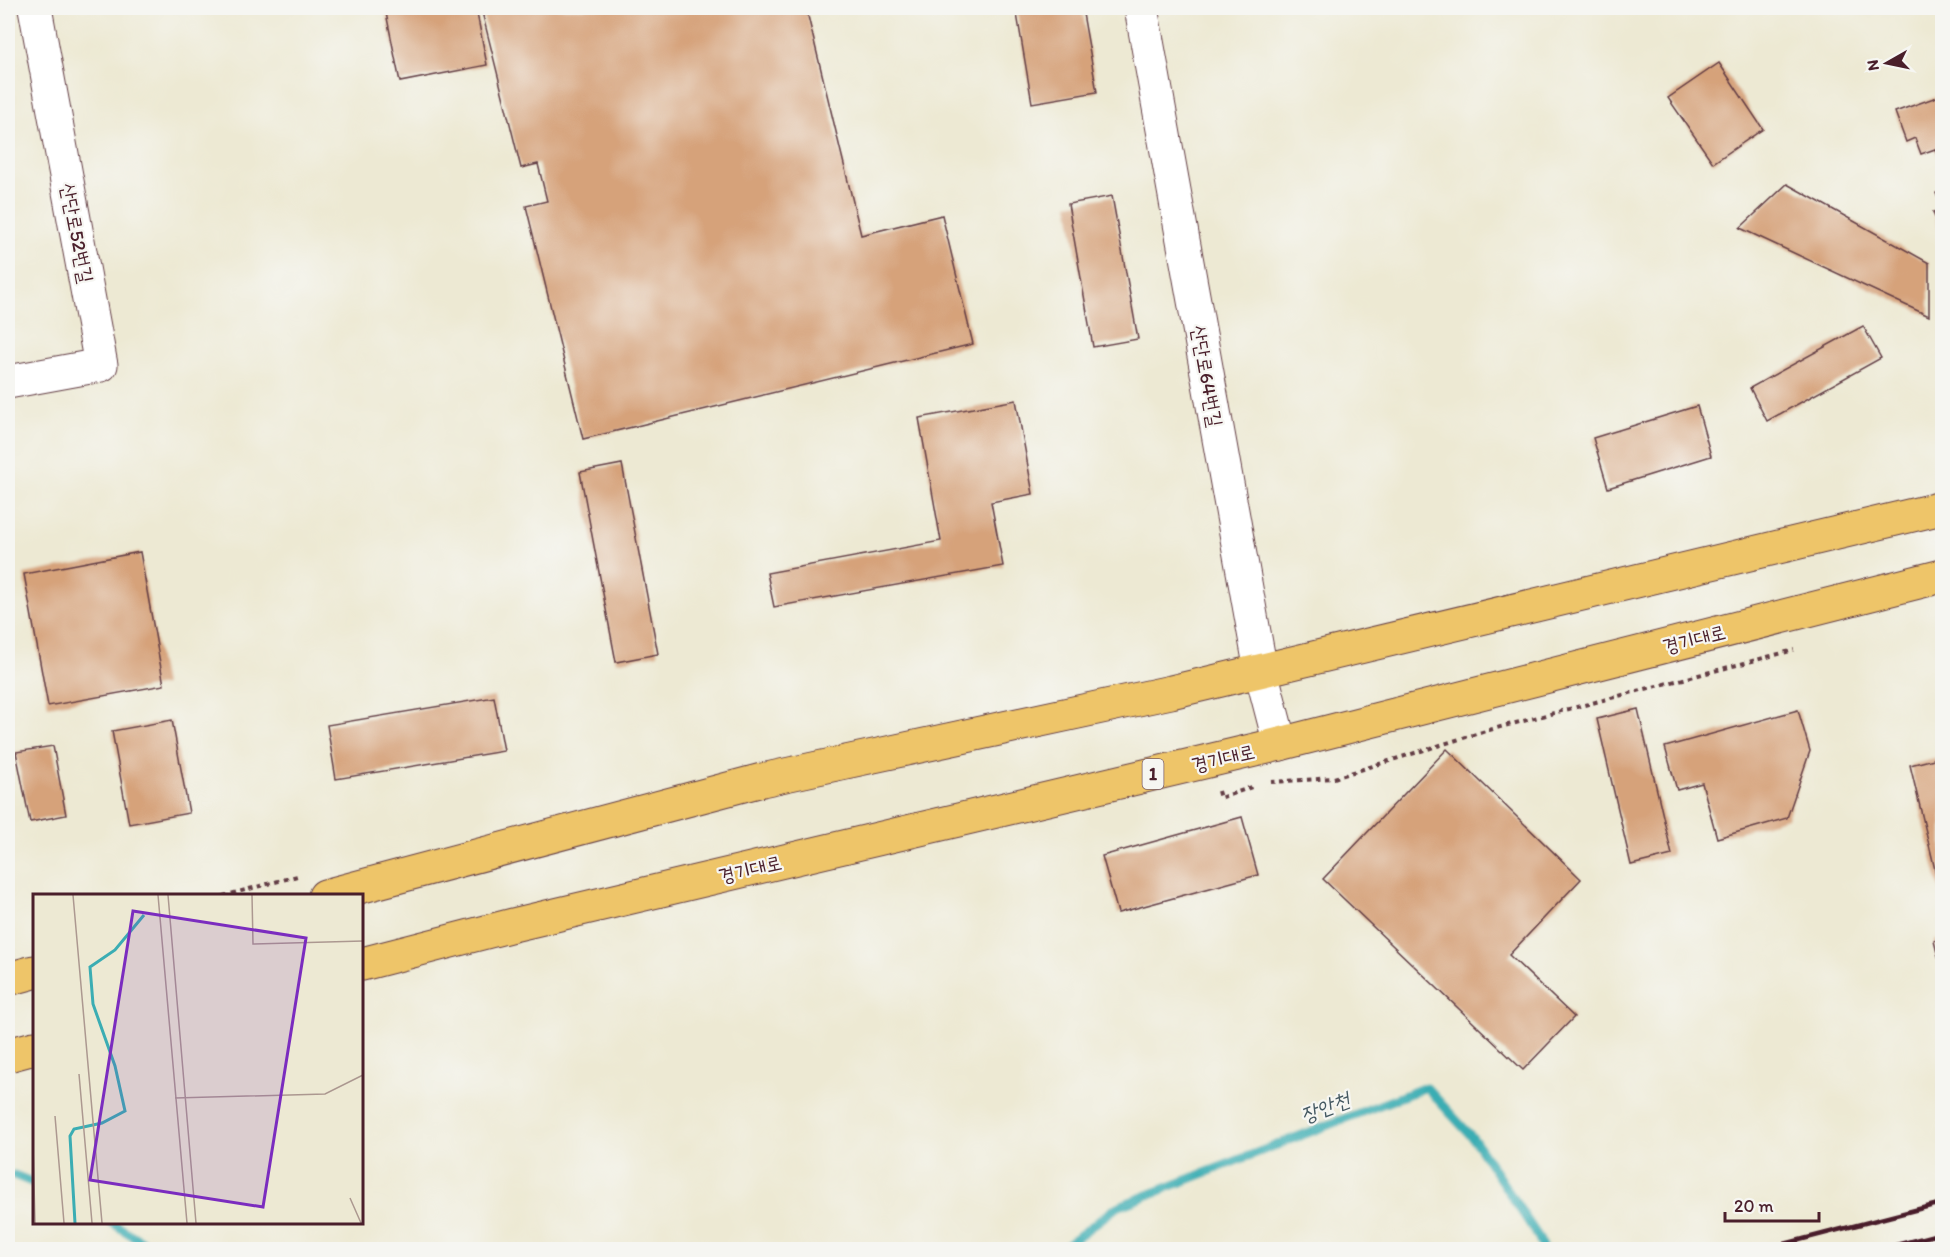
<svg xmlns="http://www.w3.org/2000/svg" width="1950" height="1257" viewBox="0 0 1950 1257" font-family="Itim,'Poor Story',sans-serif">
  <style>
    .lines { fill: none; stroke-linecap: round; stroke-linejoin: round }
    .stream { stroke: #3badb3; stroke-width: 9 }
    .building { fill: #d6a27a }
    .minor-casing { stroke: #623d44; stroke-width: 35 }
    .major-casing { stroke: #623d44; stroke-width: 35 }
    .path { stroke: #623d44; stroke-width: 4; stroke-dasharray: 4.5 4.5; stroke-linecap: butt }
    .minor { stroke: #fff; stroke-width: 33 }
    .major { stroke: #eec569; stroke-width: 33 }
    .rail { stroke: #4a1f2b; stroke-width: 4.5 }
    .labels { text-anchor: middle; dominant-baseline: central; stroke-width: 4.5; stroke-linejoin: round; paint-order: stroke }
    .shield { fill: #f6f6f2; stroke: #7e6067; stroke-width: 1.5 }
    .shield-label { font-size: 18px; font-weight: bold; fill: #4a1f2b }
    .street-label { font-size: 20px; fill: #4a1f2b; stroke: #f6f6f2 }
    .water-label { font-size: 21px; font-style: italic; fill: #445861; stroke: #f6f6f2 }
    .inset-river { fill: none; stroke: #3badb3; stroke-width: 3 }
    .inset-road { fill: none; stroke: #ac9890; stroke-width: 1.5 }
    .view { fill: #7b2cbf; fill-opacity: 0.15; stroke: #7b2cbf; stroke-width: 3 }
    .inset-edge { fill: none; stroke: #4a1f2b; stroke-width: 3 }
  </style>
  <rect width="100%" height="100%" fill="#f6f6f2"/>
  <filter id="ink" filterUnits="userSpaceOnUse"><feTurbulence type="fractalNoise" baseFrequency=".0167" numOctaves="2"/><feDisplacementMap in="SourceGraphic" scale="12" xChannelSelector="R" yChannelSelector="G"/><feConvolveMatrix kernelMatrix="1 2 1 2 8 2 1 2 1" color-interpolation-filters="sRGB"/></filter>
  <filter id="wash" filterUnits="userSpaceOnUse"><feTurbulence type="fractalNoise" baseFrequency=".008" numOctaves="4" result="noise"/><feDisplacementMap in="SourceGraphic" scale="24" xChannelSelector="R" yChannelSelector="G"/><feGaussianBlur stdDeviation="1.35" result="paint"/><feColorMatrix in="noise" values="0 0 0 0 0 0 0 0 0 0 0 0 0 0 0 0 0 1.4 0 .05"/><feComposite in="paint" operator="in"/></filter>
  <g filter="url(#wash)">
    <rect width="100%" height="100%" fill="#ede9d3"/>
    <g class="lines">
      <path class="stream" d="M14,1175L34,1183
        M111,1222L155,1250
        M1060,1250L1117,1207L1426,1087L1473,1138L1539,1238L1543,1250"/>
    </g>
    <g id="blocks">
      <path class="building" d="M385,8H476L487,65L400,82Z
        M481,8H823L807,12L861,235L942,215L973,344L583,439L526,206L547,201L538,164L521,168Z
        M1016,8H1082L1097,92L1032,103Z
        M1719,63L1763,129L1713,163L1668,98Z
        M1942,95V162L1940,163L1935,149L1921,154L1915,138L1906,142L1895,112Z
        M1787,184L1929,263V316L1740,228Z
        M1942,190V237L1933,212L1942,209L1936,193Z
        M1112,196L1138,339L1093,347L1068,204Z
        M1863,326L1881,358L1767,421L1750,388Z
        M1016,400L1033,494L991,502L1003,566L774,607L767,573L941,541L919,418Z
        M1697,406L1711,456L1608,488L1593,438Z
        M622,464L658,654L616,662L580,472Z
        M140,552L164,685L48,706L24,574Z
        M494,697L504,751L336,779L327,725Z
        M1638,709L1672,855L1631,865L1597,719Z
        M1798,710L1810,751L1787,818L1717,838L1702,783L1677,790L1665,747Z
        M172,720L189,813L129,824L112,731Z
        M53,746L66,815L30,822L16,752Z
        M1447,749L1581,879L1509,955L1574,1017L1523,1070L1323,879Z
        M1942,757V899L1910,765Z
        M1242,817L1258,875L1118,913L1102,856Z
        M1942,938V972L1934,941Z"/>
    </g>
  </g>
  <g filter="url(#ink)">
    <use href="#blocks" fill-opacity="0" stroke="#623d44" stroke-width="1.5"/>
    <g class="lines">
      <defs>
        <path id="minor" d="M1141,8L1261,671L1280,744
          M8,382L101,365L35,8"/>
        <path id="major" d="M325,896L762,780L1171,692L1942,508
          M362,964L513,925L1280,744L1942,576
          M8,979L34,972
          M8,1055L34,1048"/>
      </defs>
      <use href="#minor" class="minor-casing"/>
      <use href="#major" class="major-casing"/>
      <path class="path" d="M1271,782L1334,778L1489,730L1794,650
        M1218,791L1220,798L1252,787
        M223,896L301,875"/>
      <use href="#minor" class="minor"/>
      <use href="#major" class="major"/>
      <path class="rail" d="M1761,1250L1942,1203
        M1877,1250L1942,1233"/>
    </g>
  </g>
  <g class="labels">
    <rect class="shield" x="1142.5" y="759" width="21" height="30" rx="4.5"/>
    <g class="shield-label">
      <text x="1153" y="774">1</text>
    </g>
    <g class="street-label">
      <text transform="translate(77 233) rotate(79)">산단로52번길</text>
      <text transform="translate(1207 376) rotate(80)">산단로64번길</text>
      <text transform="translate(1694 639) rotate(-14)">경기대로</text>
      <text transform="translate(1223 758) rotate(-13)">경기대로</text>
      <text transform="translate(750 869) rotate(-13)">경기대로</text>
    </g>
    <g class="water-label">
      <text transform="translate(1325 1107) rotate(-21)">장안천</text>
    </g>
  </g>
  <g transform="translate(33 894)">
    <rect width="330" height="330" fill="#ede9d3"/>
    <path class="inset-river" d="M42,329L37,242L41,235L69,229L92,217L82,172L60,110L57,73L82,56L111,21"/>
    <path class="inset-road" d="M40,1L69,329M125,1L154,329M135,1L163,329M219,1L220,50L330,47M46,180L59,329M142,204L292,200L330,181M22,222L31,329M0,250L2,329M317,304L328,329"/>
    <path class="view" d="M100,17L273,44L230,313L57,286Z"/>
    <rect width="330" height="330" class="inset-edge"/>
  </g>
  <rect width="1950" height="1257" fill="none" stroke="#f6f6f2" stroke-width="30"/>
  <g transform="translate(1887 63) rotate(261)" stroke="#f6f6f2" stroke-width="4.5" paint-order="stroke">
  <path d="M0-4.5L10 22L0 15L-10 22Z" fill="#4a1f2b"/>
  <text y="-9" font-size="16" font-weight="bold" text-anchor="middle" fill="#4a1f2b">N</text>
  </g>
  <path d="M1725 1212v9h94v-9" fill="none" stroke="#4a1f2b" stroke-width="3"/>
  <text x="1734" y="1212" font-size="18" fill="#4a1f2b" stroke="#f6f6f2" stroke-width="4.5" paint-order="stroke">20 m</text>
</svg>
